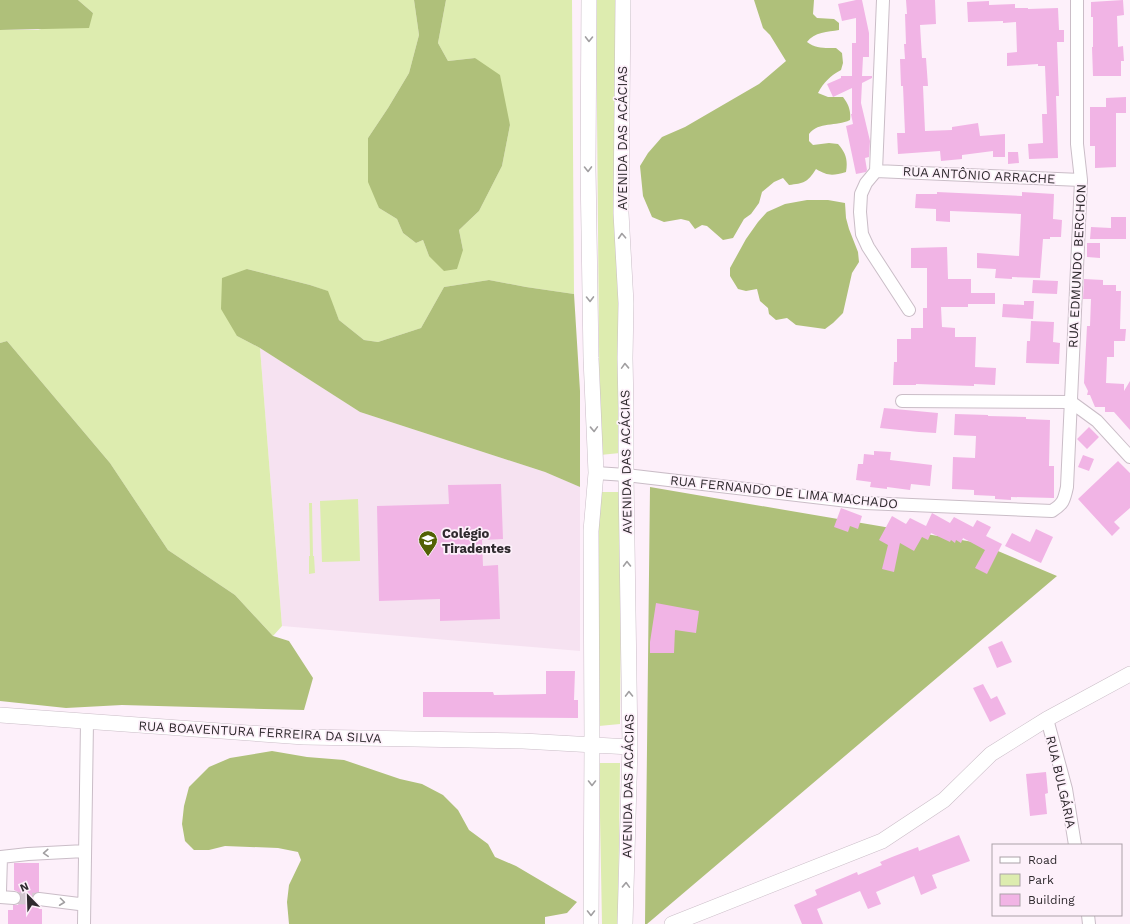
<svg xmlns="http://www.w3.org/2000/svg" width="1130" height="924" viewBox="0 0 1130 924" font-family="'Work Sans',sans-serif">
  <style>
    .built { fill: #f6e2f1 }
    .green { fill: #ddecaf }
    .forest { fill: #afc07a }
    .building { fill: #f1b4e5 }
    .lines { fill: none; stroke-linecap: round; stroke-linejoin: round }
    .minor-tunnel { stroke: #d4c8d1; stroke-width: 12; stroke-dasharray: 12 6; stroke-linecap: butt }
    .minor-casing { stroke: #cabdc7; stroke-width: 14 }
    .tertiary-casing { stroke: #cabdc7; stroke-width: 16 }
    .minor { stroke: #fff; stroke-width: 12 }
    .tertiary { stroke: #fff; stroke-width: 15 }
    .oneway { stroke: #a19fa1 }
    .labels { text-anchor: middle; dominant-baseline: central; stroke-width: 3.5; stroke-linejoin: round; paint-order: stroke }
    .street-label { font-size: 13px; fill: #2f2a2e; stroke: #fdf0fa }
    .poi-label { font-size: 13px; font-weight: bold; fill: #2f2a2e; stroke: #fdf0fa; text-anchor: start }
  </style>
  <rect width="100%" height="100%" fill="#fdf0fa"/>
  <path class="built" d="M260,348L360,412L545,472L580,487V651L282,626Z"/>
  <path class="green" d="M78,0H414L419,35L409,73L388,108L368,138L379,208L397,219L403,233L416,243L423,240L429,256L463,250L459,230L479,211L502,166L510,125L475,58L448,61L438,43L446,0H572L574,294L526,287L489,280L444,287L421,328L378,342L364,340L339,320L327,291L310,285L247,269L237,336L260,348L282,626L273,636L235,595L168,550L110,463L7,341L0,343V30H38L93,13Z
    M596,0H615L620,453L600,455Z
    M599,492H622L620,724L599,726Z
    M358,499L360,561L322,562L320,501Z
    M309,503H312L313,556H314L315,573L309,574V556H310Z
    M599,763H620L618,924H602Z"/>
  <path class="forest" d="M0,0H78L93,13L89,28L0,30Z
    M414,0H446L438,43L448,61L475,58L500,75L510,125L502,166L479,211L459,230L463,250L457,269L444,271L429,256L423,240L416,243L403,233L397,219L379,208L368,182V138L388,108L409,73L419,35Z
    M754,0H814L813,14L817,18L834,19L839,23V30C828,32 814,32 807,42C816,49 825,48 836,48L842,53L843,63L841,70C830,76 824,82 818,93L828,97H843C849,105 851,111 850,120C836,127 819,121 809,134V141L813,145L829,143L838,144C846,153 848,160 846,172C832,176 828,176 816,169C807,183 804,183 789,185L783,178L774,182L762,192L759,203L751,214L744,219L733,238L723,240L707,226L702,225L695,229L689,221L681,219L664,222L652,217L643,196L640,166L648,153L662,137L685,127L759,84L786,61L770,35L763,28Z
    M807,200H828L845,203L846,218L849,229L858,252L859,262L852,273L843,313L833,323L825,329L796,325L787,318L776,320L769,314L768,308L760,301L757,289L746,291L738,289L730,276V268L746,239L758,222L767,212L785,204Z
    M247,269L310,285L328,291L339,320L364,340L378,342L421,328L444,287L489,280L526,287L574,294L580,391V487L545,472L360,412L260,348L237,336L221,309L222,278Z
    M7,341L110,463L168,550L235,595L273,636L289,641L313,678L304,710L122,705L66,708L0,701V343Z
    M650,487L979,543L1057,576L647,924H645Z
    M272,751L307,757L344,760L400,779L422,784L443,795L458,810L469,830L488,844L495,857L516,866L577,902L567,913L545,917V924H289L287,902L289,885L301,860L298,852L278,848L225,846L209,850H194L185,841L182,824L184,806L189,787L209,767L230,758Z"/>
  <path class="building" d="M856,0H862L869,33V57H863L862,76H872V78L862,83L861,103L870,141L869,157L865,158L867,170L866,172L856,174L846,126L853,124L851,114H852V88L833,97L827,84L841,78V76H852V43H856V18L842,21L838,4Z
    M906,0H935L936,24L920,25L922,58H926L928,86H923L925,131L952,130V127L978,123L980,136L1005,134V157H993V151L962,155V159L941,161L940,151L898,154L897,133H905L903,86H901L900,59H905L904,44H906L905,14H907Z
    M1123,0L1124,15L1117,16L1118,47L1123,46L1124,61H1121V76H1093L1092,47H1093V17H1091V2Z
    M989,1V5L1015,4V8H1028V9L1058,8L1059,30H1064V42H1057L1059,96H1056L1058,158L1029,159L1028,144L1043,143L1042,114H1047L1045,66H1038V64L1007,66V53L1017,52L1016,22L1003,23V21L968,22L967,2Z
    M1126,97V113H1116V167L1095,168V146H1090V107H1106V98Z
    M1008,152H1018L1019,163L1008,164Z
    M937,192L1022,196V192L1054,194L1053,219L1062,220L1061,237H1050V239H1043L1040,278L1012,277V279L995,278L996,269L977,268V253L1019,256L1021,214L950,211V222L936,221V209L915,208L916,194H937Z
    M1111,217H1126V239H1090L1091,227L1111,228Z
    M1087,243H1100V258L1087,257Z
    M947,247L948,279H971V293H995V304H968V307H941L942,327L955,328V337H976L975,367L996,368L995,385L974,384V386L916,384V385H893L894,362H897V339H911V328H923V308H927V268H911V248Z
    M1084,279L1103,280V285H1116V291H1121L1120,329H1126L1125,341H1114V357H1107L1106,383L1124,384V391L1130,381V430L1114,412H1105V407H1095L1090,395H1087L1088,391L1084,383L1087,326H1090L1091,299H1083Z
    M1033,280L1058,281L1057,294L1032,293Z
    M1024,301H1034L1033,319L1002,317L1003,304L1024,305Z
    M1031,321L1054,322L1053,342L1060,343L1059,364L1026,363L1027,341H1030Z
    M884,408L938,413L936,433L919,432L880,428Z
    M955,414L988,415V416L1026,417V419L1050,420L1049,466H1054V498L1011,497V500L995,499V496L974,495V490L952,489L953,457L975,458L976,436L954,435Z
    M1089,427L1099,437L1087,449L1077,439Z
    M874,451L891,452L890,460L932,465L930,486L911,484L910,490L887,487V489L870,487L871,482L856,480L858,464H863L864,454L874,455Z
    M1083,455L1094,459L1089,471L1078,467Z
    M1118,461L1130,473V508L1114,522L1120,528L1112,536L1078,499Z
    M501,484L503,539L482,540L483,566L498,565L500,619L440,621V599L379,601L377,506L449,504L448,485Z
    M841,508L862,516L858,529L850,526L848,532L834,527Z
    M932,513L950,523L954,517L973,527L977,520L991,527L986,536L1002,544L987,574L975,568L985,550L963,538L961,543L956,540L955,543L951,540L950,542L931,533L928,540L922,537L914,551L900,543L894,572L882,569L888,545L879,540L892,516L906,524L910,518L926,526Z
    M1036,529L1053,537L1041,563L1005,546L1012,533L1030,542Z
    M656,603L699,611L696,633L675,630L674,653H650V642Z
    M1002,641L1012,662L997,668L988,647Z
    M546,671H575L574,700H578V718L423,717V692H493L494,695L546,694Z
    M983,684L991,699L997,696L1006,714L990,722L973,688Z
    M1046,772L1048,793L1045,794L1047,814L1030,816L1026,774Z
    M959,835L970,861L932,875L937,888L921,895L914,876L876,892L881,904L868,909L860,891L817,909L823,924H802L794,905L817,895L815,890L857,872L858,875L882,865L880,862L892,857L918,847L919,851Z
    M14,863H39V892L33,894L32,898L34,905L39,907V909H42V924H8V910H13V905H18L21,899V895L18,892L14,890Z"/>
  <g class="lines">
    <path class="minor-tunnel" d="M14,898L39,899"/>
    <defs>
      <path id="minor" d="M876,171L1081,180
        M876,171L883,0
        M876,171L866,183L861,194L860,212L862,234L868,247L909,310
        M902,401L1071,402L1097,421L1130,457
        M596,473L626,475L865,503L1052,511C1063,504 1064,501 1067,487L1081,180L1077,144V0
        M1047,719L1066,789L1075,845
        M0,891L1,857L28,854L85,851
        M0,897L14,898
        M39,899L79,904L84,901
        M1088,915L1089,924
        M84,924L87,722"/>
      <path id="tertiary" d="M589,0L588,167L591,358L596,473L591,531L592,744L591,924
        M623,0L621,213L626,303L625,358L626,408V475L630,747L625,924
        M0,715L304,737L523,741L630,747
        M672,924L882,841L944,800L991,754L1047,719L1130,674"/>
    </defs>
    <use href="#minor" class="minor-casing"/>
    <use href="#tertiary" class="tertiary-casing"/>
    <use href="#minor" class="minor"/>
    <use href="#tertiary" class="tertiary"/>
  </g>
  <defs><path id="oneway-chevron" d="M-2-3.5L2.5 0L-2 3.5" fill="none" stroke-width="1.6" stroke-linecap="round" stroke-linejoin="round"/></defs>
  <g class="oneway">
    <use href="#oneway-chevron" transform="translate(589 39) rotate(91)"/>
    <use href="#oneway-chevron" transform="translate(588 169) rotate(89)"/>
    <use href="#oneway-chevron" transform="translate(622 236) rotate(-93)"/>
    <use href="#oneway-chevron" transform="translate(590 299) rotate(89)"/>
    <use href="#oneway-chevron" transform="translate(625 366) rotate(-92)"/>
    <use href="#oneway-chevron" transform="translate(594 429) rotate(88)"/>
    <use href="#oneway-chevron" transform="translate(627 564) rotate(-91)"/>
    <use href="#oneway-chevron" transform="translate(629 694) rotate(-91)"/>
    <use href="#oneway-chevron" transform="translate(592 783) rotate(90)"/>
    <use href="#oneway-chevron" transform="translate(46 853) rotate(177)"/>
    <use href="#oneway-chevron" transform="translate(626 885) rotate(-88)"/>
    <use href="#oneway-chevron" transform="translate(62 902) rotate(7)"/>
    <use href="#oneway-chevron" transform="translate(591 913) rotate(90)"/>
  </g>
  <defs>
    <symbol id="school-pin" viewBox="-11 -11 22 30"><path d="M0 17L-7.5 6A9.5 9.5 0 1 1 7.5 6Z" fill="#526104" stroke="#fdf0fa"/><path d="M0-5L7-2L0 1L-7-2ZM-4 1L0 2.5L4 1V4Q0 6-4 4Z" fill="#fff"/></symbol>
  </defs>
  <g fill-rule="evenodd">
    <use href="#school-pin" x="417" y="529" width="22" height="30"/>
  </g>
  <g class="labels">
    <g class="street-label">
      <text transform="translate(622 138) rotate(-90)">AVENIDA DAS ACÁCIAS</text>
      <text transform="translate(979 175) rotate(3)">RUA ANTÔNIO ARRACHE</text>
      <text transform="translate(1077 266) rotate(-87)">RUA EDMUNDO BERCHON</text>
      <text transform="translate(626 462) rotate(-91)">AVENIDA DAS ACÁCIAS</text>
      <text transform="translate(784 492) rotate(6)">RUA FERNANDO DE LIMA MACHADO</text>
      <text transform="translate(260 732) rotate(3)">RUA BOAVENTURA FERREIRA DA SILVA</text>
      <text transform="translate(1061 782) rotate(77)">RUA BULGÁRIA</text>
      <text transform="translate(628 786) rotate(-89)">AVENIDA DAS ACÁCIAS</text>
    </g>
    <g class="poi-label">
      <text x="442" y="533">Colégio<tspan x="442" dy="15">Tiradentes</tspan></text>
    </g>
  </g>
  <rect x="992" y="844" width="130" height="72" fill="#fdf0fa" stroke="#aba1a8"/>
  <rect x="1000" y="857" width="20" height="6" fill="#ffffff" stroke="#aba1a8"/>
  <text x="1028" y="864" font-size="12" fill="#2f2a2e">Road</text>
  <rect x="1000" y="874" width="20" height="12" fill="#ddecaf" stroke="#aba1a8"/>
  <text x="1028" y="884" font-size="12" fill="#2f2a2e">Park</text>
  <rect x="1000" y="894" width="20" height="12" fill="#f1b4e5" stroke="#aba1a8"/>
  <text x="1028" y="904" font-size="12" fill="#2f2a2e">Building</text>
  <g transform="translate(28 896) rotate(337)" stroke="#fdf0fa" stroke-width="3" paint-order="stroke">
  <path d="M0-3L7 15L0 10L-7 15Z" fill="#2f2a2e"/>
  <text y="-6" font-size="11" font-weight="bold" text-anchor="middle" fill="#2f2a2e">N</text>
  </g>
</svg>
